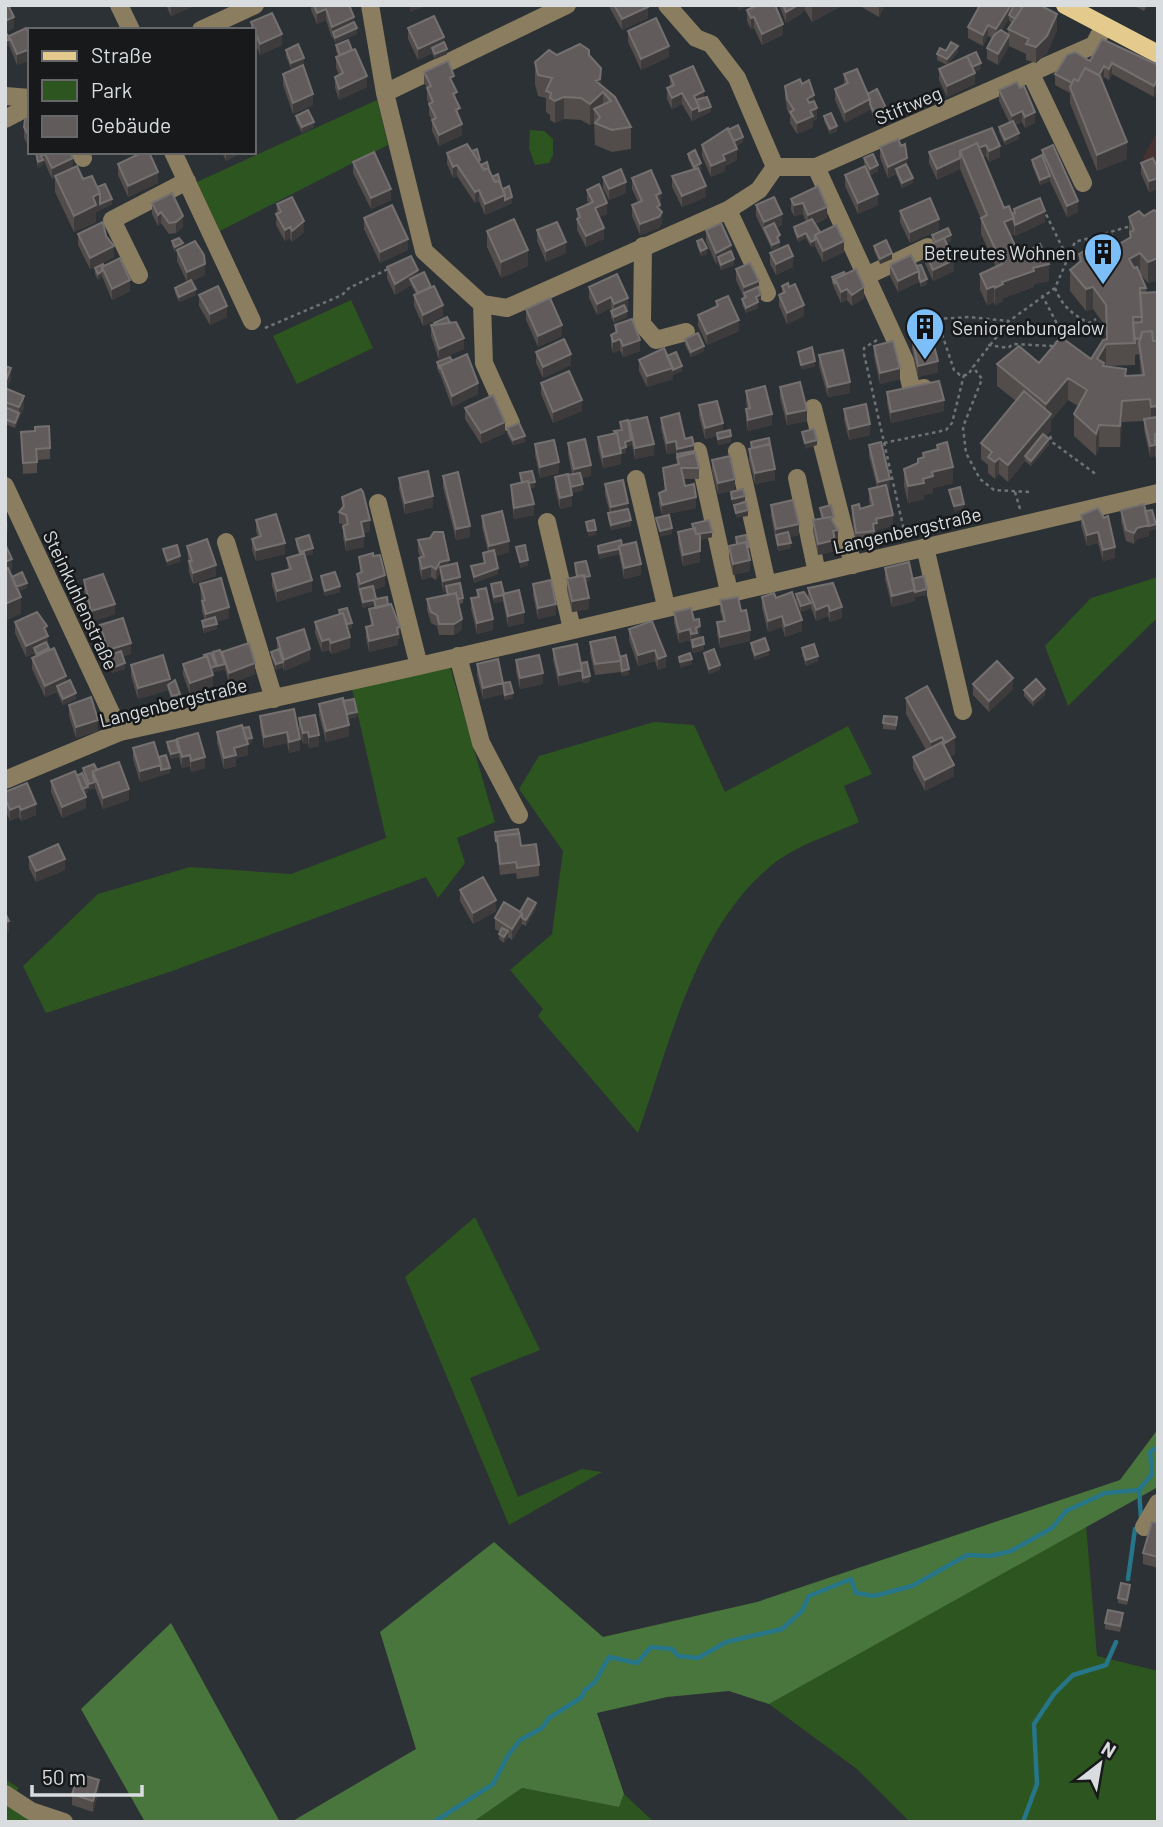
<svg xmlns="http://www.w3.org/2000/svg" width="1163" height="1827" viewBox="0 0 1163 1827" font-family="Barlow,sans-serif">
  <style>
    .commercial { fill: #473232 }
    .green { fill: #2d551f }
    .forest { fill: #49763c }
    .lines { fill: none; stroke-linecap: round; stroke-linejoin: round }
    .stream { stroke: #277589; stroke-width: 4.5 }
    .path { stroke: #6e7376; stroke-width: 2.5; stroke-dasharray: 3.5 3.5; stroke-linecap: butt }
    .minor { stroke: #8a7d60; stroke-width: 18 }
    .major { stroke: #e4ca8c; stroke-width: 18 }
    .wall { fill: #524c4b; fill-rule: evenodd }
    .shaded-wall { fill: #3d3b3c }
    .building { fill: #615c5b; stroke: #747070; stroke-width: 2 }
    .labels { text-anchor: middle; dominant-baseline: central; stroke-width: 5; stroke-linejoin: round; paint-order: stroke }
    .street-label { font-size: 19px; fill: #d9dddf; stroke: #17191b }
    .poi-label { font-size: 19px; fill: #d9dddf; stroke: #17191b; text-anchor: end }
  </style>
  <rect width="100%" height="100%" fill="#2c3135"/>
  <path class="commercial" d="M1158,130V189L1143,158Z"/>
  <path class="green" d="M377,100L388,145L220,231L197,182Z
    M530,130L544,131L553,139V155L549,163L535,165L529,148Z
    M351,300L373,348L297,384L273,336Z
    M1158,577V617L1068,706L1045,646L1091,598Z
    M450,667L495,822L457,838L465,863L438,898L426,877L175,970L46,1013L23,966L98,894L190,867L291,874L386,838L352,689Z
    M654,722L694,725L725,792L848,726L872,774L844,786L859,822C833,834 800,844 777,861C696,923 671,1041 638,1133L538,1016L543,1009L510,970L552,934L563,851L519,789L539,756Z
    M475,1217L540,1350L470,1378L518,1497L582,1469L602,1472L509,1525L405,1277Z
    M1086,1525L1097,1656L1158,1671V1822H910L857,1769L769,1704Z
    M5,1779L19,1788L10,1798L60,1822H5Z
    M522,1788L619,1807L624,1794L654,1822H473Z"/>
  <path class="forest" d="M1158,1429V1487L769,1704L729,1691L667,1697L597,1713L624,1794L619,1807L522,1788L473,1822H291L416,1749L380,1632L494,1542L603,1637L757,1602L1120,1480Z
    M171,1623L280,1822H145L81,1709Z"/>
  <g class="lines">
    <path class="stream" d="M1139,1490L1141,1518
      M1128,1579L1135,1529
      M434,1822L493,1784L507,1757L520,1740L542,1728L549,1718L582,1697L584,1691L595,1682L609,1657L637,1663L651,1647L672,1649L678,1656L698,1658L726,1642L782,1629L802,1611L809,1596L851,1579L856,1593L874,1596L912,1586L967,1555L990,1556L1011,1551L1052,1528L1066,1511L1105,1493L1139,1490L1152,1474L1150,1452L1158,1447
      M1023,1822L1037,1784L1034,1724L1054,1694L1073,1675L1106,1665L1116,1642"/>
    <path class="path" d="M1040,202L1067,257
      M1055,288C1062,306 1072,314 1089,323L1096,319
      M1042,295L1066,341
      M937,319L969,317L1009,321
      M265,328L342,295L349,288L390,268
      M906,330L937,319L954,370L960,375H968L973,367
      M877,340L864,348V354L905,535
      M988,345L1008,348L1013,344L1052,346L1058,341
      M1050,436L1052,442L1097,475
      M884,443L946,430L952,423L964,375
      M1015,492L1020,509
      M1029,492L994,490L980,479L966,453L963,427L982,379L973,367L1009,321L1055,288L1075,242L1131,226"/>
    <path class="minor" d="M119,5L131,30
      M370,5L385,93L424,251L482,304L484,363L511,423
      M667,5L696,38L711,44L737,78L775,167
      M201,30L255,5
      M1031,74L1083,183
      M385,93L567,5
      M5,96L30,98
      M5,119L30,106
      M80,152L83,158
      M173,152L252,321
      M816,167L905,361L912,391L924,388
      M728,210L767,293
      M643,246L642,324L656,340L686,332
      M139,275L112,220L187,181
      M866,276L928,247
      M482,304L507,308L728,210L759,190L775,167H816L1094,45L1104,26
      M813,408L853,565
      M698,451L729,592
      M737,451L767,584
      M797,478L817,573
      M636,479L666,606
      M5,486L120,732
      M378,503L419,666
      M547,522L572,629
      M226,542L274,699
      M925,547L963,711
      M458,656L481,743L519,815
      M5,780L120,732L419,666L1158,493
      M1144,1527L1158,1503
      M5,1794L31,1811L64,1822"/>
    <path class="major" d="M1065,5L1158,54"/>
  </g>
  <path class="wall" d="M5,5H10L14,28L6,32L9,38L30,36V60L17,65L9,45L5,47Z
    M166,5H196L171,16Z
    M311,5H341L354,23L357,34L335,43L333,37L332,38L326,20L317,24L311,10Z
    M608,5H647L648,18L622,30Z
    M779,5H843L812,22L805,10L801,14L786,23Z
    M858,5H885L879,17Z
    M980,5L1057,30L1047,53L1036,63L1026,60V54L1009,46L998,65L987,59V48L992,38L988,36L983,46L968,38V27ZM1009,19V21L1012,23L1008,29V34L1002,30Z
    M1133,5H1147L1144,11Z
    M747,10L783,35L762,45L754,28L751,29L747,21Z
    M251,22L282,45L260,55L254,40V30H251Z
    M408,28L447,54L435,59L432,53L418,60L408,39Z
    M628,31L669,57L641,70L628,42Z
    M336,45L367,87L339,100L335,88V77L339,75L336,68V57L338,56L336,51Z
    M286,50L304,63L291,69L286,56Z
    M946,51L958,52L947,65L937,60V54Z
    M557,55H589L601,85L631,127V149L612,152L595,145L594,122L590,125L581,120L564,119L555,123L550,120V115L546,112V98L538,96L535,84V62Z
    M1090,61L1158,65L1154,97L1112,74L1109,80L1104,77L1102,81L1127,159L1097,171L1070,103V93L1055,85V74Z
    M939,69H981L974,72L975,84L947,97L939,80Z
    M424,72L454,86L462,135L439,146L432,131V120L429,115V105L427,99V88L424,83Z
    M283,74L313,105L293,114L283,85Z
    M844,74L868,94L888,118L876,123L870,109L845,123L835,100V89L844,85Z
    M670,76L704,98L711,112L692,121L682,104L672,109L667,99V88L670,87Z
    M802,84L814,101L817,119L813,121V127L797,134L790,123V115L787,110L785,97V86Z
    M999,90L1035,123L1025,128L1022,122L1015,125L1019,139L1005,145L999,132V127L1009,122L999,101Z
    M296,116L314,127L302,133L296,121Z
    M824,116L837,131L830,134L824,121Z
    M30,118V149L24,138V127Z
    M992,128L1000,157L989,162L986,156L983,157L1004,208L1012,214H1014V209L1045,222L1015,236L1014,234L1010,236L1020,256L1049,281L1034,284V287L1003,298V301L995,305L994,302L987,305L980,290V274L996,267L981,234V219L960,169L937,180L929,163V152Z
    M743,142L736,146L737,160L725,166V171L711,177L702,156V145Z
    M880,147L907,165L913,183L902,188L896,174L888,178L880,158Z
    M1042,150L1078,212L1067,217L1050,181L1040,185L1032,165V160L1042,155Z
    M35,152H70L73,168L83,179L97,187L112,204L96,212V222L74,232L55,192V178L52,179L44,161H43V165L38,168Z
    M222,152H243L226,161Z
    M447,153L480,163L501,185L512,203L485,215L479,201L475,203L457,176L453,178L447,164Z
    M688,154L701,169L699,170L706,197L682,207L672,187V176L693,169L688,159Z
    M864,158L878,171L870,175L864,163Z
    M353,162L391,200L371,209L353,173Z
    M1141,163L1158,169V189L1149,192L1141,174Z
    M118,164L158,183L128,197L118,175Z
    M845,175L878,205L858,214L845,186Z
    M603,177L626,193L609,200L603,188Z
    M632,178L661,204L660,205L662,223L659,228L640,235L632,216V205L638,202L632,189Z
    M818,186L827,218L815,224L820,232L844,252L823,262L815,246L811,247L806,238L798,242L794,232V227L806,222L803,214L794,216L791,210V199Z
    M587,190L607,214L599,217L604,239L586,247L577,230V209L589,203L587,201Z
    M152,203L183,227L176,233L169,234L161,223L158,226L152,214Z
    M277,204L304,232L292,242L290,238L285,241L276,225Z
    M756,205L782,225L776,228L780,241L779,247L772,250L756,216Z
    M900,211L939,230L910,243L900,222Z
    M1158,213V280L1148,283L1141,275L1146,288V293L1158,292V467L1155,456L1150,457L1144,430V421L1122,422L1120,447H1099L1096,456L1074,436V414L1078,406L1068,400L1051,420V430L1046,436L1049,445L1031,466L1025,461L1008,482L999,474L995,479L988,473V465L981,459V443L1016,401L997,386V364L1039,363L1091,359L1106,339V327L1093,309L1086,311L1070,291V270L1079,263V254L1087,249V241H1102L1119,244L1129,238V217L1144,216ZM1139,354L1141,375L1126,376L1106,366L1135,365V355Z
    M364,218L408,250L380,263L364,229Z
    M537,230L566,253L546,262L537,241Z
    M706,230L734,265L721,270L718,262L716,264L706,241Z
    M487,231L528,266L501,278L487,247Z
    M78,234L114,257L90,269L78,245Z
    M932,235L951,241L947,243L954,271L933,281L923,259V248L933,243Z
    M172,241L183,247L205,275L192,281L196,295L179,302L175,293V288L187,282L177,261V252H175L172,246Z
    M697,241L707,254L701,256L697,246Z
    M874,246L892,259L880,264L874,251Z
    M770,253L793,267L776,275L770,264Z
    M890,265L917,266L927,284L921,287L919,282L898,292L890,276Z
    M104,266L130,291L112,300L102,276L98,280L95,274V268Z
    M387,267L418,275L443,316L423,326L414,306V295L416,294L411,285L395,295L387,278Z
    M736,269L759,287L761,299L758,301V308L746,313L742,304V299L744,298L736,280Z
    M617,274L628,309L626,310L627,317L614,323L611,317V311H612L611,308L597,315L589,298V287Z
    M832,277L864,298L852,306L847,300L841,303L832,283Z
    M782,286L804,316L787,324L779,306V295L782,293Z
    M199,295L227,317L210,325L199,306Z
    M716,301L739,331L707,345L698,326V315L716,307Z
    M526,309L562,336L538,347L526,320Z
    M434,323L464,349L439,360L431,336V325H434Z
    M615,325L640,351L623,357L620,350L613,353L611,346V335L615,333Z
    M912,338L938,372L918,377L912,349Z
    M685,339L704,351L691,357L685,345Z
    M874,346L900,379L880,384L874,357Z
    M536,352L571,365L543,378L536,363Z
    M819,355L850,393L828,397L819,366Z
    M667,356L682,371L673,375V379L647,387L639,371V360Z
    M452,361L478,394L452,407L440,374V375L437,368V362Z
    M5,366L11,379L7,389L24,407L15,428L5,424Z
    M541,383L582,411L553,423L541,394Z
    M780,387L807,421L787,425L780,398Z
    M746,391L772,425L748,431L746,420V409L747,408L746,402Z
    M887,392L944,411L891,423L887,403Z
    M699,405L723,431L731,442L718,445L717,436L705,439L699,416Z
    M465,408L505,433L481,444L465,419Z
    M844,409L870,435L849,440L844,420Z
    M661,418L685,439L694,451L699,468V479H683L685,486L696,508L662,515L659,504V493L665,491L663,468L677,464L676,452L667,454L661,429Z
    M628,420L654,455L635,459L632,445L626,447V453L621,454V464L603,468L598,448V437L614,434L621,430L620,422Z
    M507,428L525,442L513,445L507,434Z
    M35,431L50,448V459L37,460V473L23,474L21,432Z
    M751,442L770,446L775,480L755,484L749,460V449L751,448Z
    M568,443L591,476L582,478L583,490L572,493V506L560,509L555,488V477L572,474L568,454Z
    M535,444L559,473L540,478L535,455Z
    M869,445L890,490L887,491L893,526L877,530V534L874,535V542L856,544L852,517V506L860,509L870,506L869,500V489L877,487L869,456Z
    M937,445L953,483L933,488V493L924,495V499L908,503L904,486V469L918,464V459L923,458V453L937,450Z
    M712,460L735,490L718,494L712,471Z
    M520,473L535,487L530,488L534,515L514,519L511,496V485L521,482Z
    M443,476L470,537L456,540L443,487Z
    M399,478L433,507L405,514L399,489Z
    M605,484L628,509L631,526L611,530L608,519V513H610L605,495Z
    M342,497L370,531L363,533L364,547L346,551L343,537V526L344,525L339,523V512L342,508Z
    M771,505L799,535L789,537L791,548L778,551L771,516Z
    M820,508L833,522L838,541L835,542V551L818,555L813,531V520L821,519Z
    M1098,508L1115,558L1103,561L1098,543L1087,546L1081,526V515Z
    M1121,510L1145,511L1156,529L1149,531V536L1137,539L1134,544L1126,541L1121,521Z
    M482,516L509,552L495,556L498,574L474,583L471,566L484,563L483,553L488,552L482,527Z
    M256,520L285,554L256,561L252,550V539L258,537L256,531Z
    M692,524L712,537L700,540V562L683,566L678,543V532L692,529Z
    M736,537L749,552L750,571L733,575L729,557V546L736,544Z
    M296,539L313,554L305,556L312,591L277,602L272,585V574L288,570L287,558L299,554L296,545Z
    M418,540L449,565L460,583L463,598V603L459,604L462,630L454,635H439L437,626L431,623L427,610V599L447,595L446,592H443L440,573L436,580L431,577L422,580L419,569V558L420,557L418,551Z
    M622,545L641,575L624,579L619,554L599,559L598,546Z
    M187,546L216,576L193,584L189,572Z
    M359,557L385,586L374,590L376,599L388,605L400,638L398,639V645L369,652L366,638V627L371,626L369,609L374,608V605L363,608L357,584V574L360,573Z
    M575,563L590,581L585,582L589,609L572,612L567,590V579L576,577Z
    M885,568L912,579L927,595L915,597V601L892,607L885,579Z
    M321,576L340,592L325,596L321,582Z
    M84,580L115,614L91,622L84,591Z
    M200,584L229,618L216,622L217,629L204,633L202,627V621L205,620L202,612Z
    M491,584L504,594L524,623L508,627L503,601L494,603L491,590Z
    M533,584L556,615L538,619L533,595Z
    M808,588L842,618L830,622L828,616L816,621L811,608L801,612L796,600V594L808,597Z
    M477,590L493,630L477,634L471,609V598L477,597Z
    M762,597L776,598L802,631L785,637L782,627L768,632L762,608Z
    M720,600L741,611L750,641L720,648L717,633V622L723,621L720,611Z
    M339,610L352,628L348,629L350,648L331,654L329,650L322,652L315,633V622L339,614Z
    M674,612L694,620L704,650L693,653L690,640L679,643L674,623Z
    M15,622L47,634L49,650L76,699L63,705L57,692L45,697L32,669V658L35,656L34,653L26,657L15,633Z
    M100,625L131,654L123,656L125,669L112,673L100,636Z
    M629,629L666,656V667L658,670L655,661L638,666L629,640Z
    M277,638L310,660L284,671L283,667L276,670L271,657V652L277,650Z
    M590,642L620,657L629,675L622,676L621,672L595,675L590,653Z
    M751,643L769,655L755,660L751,649Z
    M802,648L818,661L806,666L802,654Z
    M553,649L581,663L590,682L583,683L582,681L559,686L553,660Z
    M213,652L222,657V652L255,674L229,684L225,669L217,672L216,667V671L213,673V686L190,694L183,675V664L213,658Z
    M704,653L720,670L709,674L704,658Z
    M516,660L543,684L520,689L516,671Z
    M477,664L503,683L513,698L505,700L503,694L483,699L477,675Z
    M131,665L170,683L180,699L172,702L168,690L138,699L131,676Z
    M973,684L1013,689L989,712L973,695Z
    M927,686L955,754L950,757L954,776L925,791L913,768V757L926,750L906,714V698Z
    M1024,690L1045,695L1033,706L1024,696Z
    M343,701L357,717L348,719L349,736L326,742L319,715V704Z
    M69,705L98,731L76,738L69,716Z
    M260,716L300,739V750L289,753L287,743L264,748L260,727Z
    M897,717L896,730L883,729V723Z
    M299,718L319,746L309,748L308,743L303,744L299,729Z
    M243,728L252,743L248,744V755L236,758V766L224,769L217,743V732Z
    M177,739L205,768L191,772L190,766L182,768L179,757L171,759L167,748V742L177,744Z
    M133,748L159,757L170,773L140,782L133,759Z
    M83,768L97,770L129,800L103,809L95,788L89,790L83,773Z
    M77,776L88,792L84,794L86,808L62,818L51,792V781Z
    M5,792L36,815L21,821L19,817L10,821L5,809Z
    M495,832L521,846L539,865V876L517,879L516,873L500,875Z
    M29,857L65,870L36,882L29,868Z
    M460,890L496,911L473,924L460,901Z
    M536,908L526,926L522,924L512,940L508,937L504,943L499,939L500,932L495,929V918Z
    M1158,1523V1568L1143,1564V1553Z
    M1130,1591L1127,1605L1118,1603V1598Z
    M1123,1618L1120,1632L1105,1629V1623Z
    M99,1791L93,1812L72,1805V1794Z"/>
  <path class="shaded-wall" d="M171,5H196L171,16Z
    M410,5H429L410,12Z
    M738,5H750L738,11Z
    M798,5H805V10L801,14L786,23V12Z
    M813,5H843L812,22V6Z
    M879,5H885L879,17Z
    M1011,5H1015L1009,15V19L996,40V29Z
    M648,7V18L622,30V19Z
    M326,9V20L317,24V13Z
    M1057,14V30L1047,53L1036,63V47Z
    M14,17V28L5,32V21Z
    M354,17V28L333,32L332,38V27Z
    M754,17V28L751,29V18Z
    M783,24V35L762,45V34Z
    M988,25V36L983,46V35Z
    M357,28V34L335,43V38Z
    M282,34V45L260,55V44Z
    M1009,35V46L998,65V54Z
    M444,37V48H432V53L418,60V49Z
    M9,40V45L5,47V41Z
    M669,46V57L641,70V59Z
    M958,46V52L947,65V59Z
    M30,49V60L17,65V54Z
    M447,49V54L435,59V54Z
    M304,58V63L291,69V63Z
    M981,63V69L970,74V68Z
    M1112,63V74L1109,80V69Z
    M1104,66V77L1097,91V80Z
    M601,68V94L603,92V114L594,109V122L590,125V104Z
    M975,73V84L947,97V86Z
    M367,76V87L339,100V89Z
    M1158,79V89L1154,97V86Z
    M704,91V102L696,106L694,96Z
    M682,93V104L672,109V98Z
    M313,94V105L293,114V103Z
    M814,95V106L807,110V99Z
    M564,97V119L555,123V101Z
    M870,99V110L845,123V112Z
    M699,107H711V112L692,121V110Z
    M817,108V119L813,121V127L797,134V123L810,111Z
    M1022,111V122L1012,127V116Z
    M888,112V118L876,123V117Z
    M1035,112V123L1025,128V117Z
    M314,122V127L302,133V127Z
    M462,124V135L439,146V135Z
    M837,126V131L830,134V129Z
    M1019,133V139L1005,145V140Z
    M743,137V142L731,147V142Z
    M1127,142V159L1097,171V155Z
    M986,145V156L966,166L962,157Z
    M1000,146V157L989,162V151Z
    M737,149V160L725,166V171L711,177V166L723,155Z
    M226,152H243L226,161Z
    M44,155L43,165L38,168V162L41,156Z
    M73,158V169L52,179V168Z
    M907,158V169H896V174L888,178V167Z
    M960,158V169L937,180V169Z
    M701,163V169L694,172V167Z
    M457,165V176L453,178V167Z
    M878,165V171L870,175V169Z
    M158,172V183L128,197V186Z
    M1050,176V181L1040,185V180Z
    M913,178V183L902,188V183Z
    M1158,178V189L1149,192V181Z
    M626,182V193L609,200V189Z
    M706,186V197L682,207V196Z
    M391,189V200L371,209V198Z
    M479,190V201L475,203V192Z
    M100,193L112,199V204L96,212V222L74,232V216L93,197Z
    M661,193V204L656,206V195Z
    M878,194V205L858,214V203Z
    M505,195V206L485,215V204Z
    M512,197V203L505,206V200Z
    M1078,201V212L1067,217V206Z
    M607,203V214L595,219V208Z
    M803,203V214L794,216V205Z
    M660,205V216L662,212V223L659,228L640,235V224L657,207Z
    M827,207V218L808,226V215Z
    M1045,211V222L1015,236V225Z
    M161,212V223L158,226V215Z
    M782,214V225L766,232L764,228V222Z
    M183,216V227L176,233V222Z
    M1014,218V234L1004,238V222Z
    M939,219V230L910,243V232Z
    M304,221V232L292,242V231Z
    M290,227V238L285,241V230Z
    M604,228V239L586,247V236Z
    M806,233V238L798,242V237Z
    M951,235V241L935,248V243Z
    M408,239V250L380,263V252Z
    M815,240V246L811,247V242Z
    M844,241V252L823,262V251Z
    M566,242V253L546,262V251Z
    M779,242V247L772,250V245Z
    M183,243V249L175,252V247Z
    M731,245V256L718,257V262L716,264V253Z
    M114,246V257L90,269V258Z
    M707,248V254L701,256V251Z
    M528,250V266L501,278V262Z
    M892,253V259L880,264V259Z
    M1140,253V275L1129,281V259Z
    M793,256V267L776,275V264Z
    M1158,258V280L1148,283V262Z
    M734,259V265L721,270V265Z
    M954,260V271L933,281V270Z
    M205,264V275L187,283V272Z
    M1049,264V281L1034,284V287L1003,298V301L995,305V288L1002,282L1033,268Z
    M418,270V281L410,279L411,285L395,295V284Z
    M102,271V276L98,280V274Z
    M919,271V282L898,292V281Z
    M927,279V284L921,287V282Z
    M130,280V291L112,300V289Z
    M759,281V292L744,293V287Z
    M994,286V302L987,305V289Z
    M864,287V298L852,306V295Z
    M1093,287V309L1086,311V289Z
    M196,289V295L179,302V297Z
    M847,289V300L841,303V292Z
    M761,294V299L756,302V297Z
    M611,297V308L597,315V304Z
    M628,298V309L614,315V304Z
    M758,302V308L746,313V308Z
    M443,305V316L423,326V315Z
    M804,305V316L787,324V313Z
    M227,306V317L210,325V314Z
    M627,311V317L614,323V317Z
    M739,320V331L707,345V334Z
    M562,325V336L538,347V336Z
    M464,338V349L439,360V349Z
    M620,339V350L613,353V342Z
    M640,340V351L623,357V346Z
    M1106,344V366L1104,369L1097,359Z
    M704,346V351L691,357V352Z
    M571,354V365L543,378V367Z
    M815,361V367L801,370V365Z
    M938,361V372L918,377V366Z
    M682,366V371L673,375V379L647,387V376Z
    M11,368V379L5,394V383Z
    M900,368V379L880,384V373Z
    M1068,378V400L1051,420V430L1028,458L1025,456V461L1008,482V465L1046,420V404Z
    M850,382V393L828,397V387Z
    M478,383V394L452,407V396Z
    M24,396V407L15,428V423L19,413V407Z
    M582,400V411L553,423V412Z
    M944,400V411L891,423V412Z
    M1122,401V422L1120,447V426Z
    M1156,406V428L1151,429V407Z
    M807,410V421L787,425V414Z
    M772,414V425L748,431V420Z
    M505,422V433L481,444V433Z
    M723,423V434L717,433V436L705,439V428Z
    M870,424V435L849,440V429Z
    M1099,425V447L1096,456V434Z
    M525,436V442L513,445V440Z
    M731,436V442L718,445V439Z
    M1049,439V445L1031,466V461Z
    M632,440V445L625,447V442Z
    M817,440V445L805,449V443Z
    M676,441V452L667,454V443Z
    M654,444V455L635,459V448Z
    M694,445V456L677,454V449Z
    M1155,445V456L1150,457V446Z
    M626,447V453L621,454V464L603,468V457L619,449Z
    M999,458V474L995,479V462Z
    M559,462V473L540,478V467Z
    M591,465V476L574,480V469Z
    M953,467V483L933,488V493L924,495V499L908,503V486L923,479L932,472Z
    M775,469V480L755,484V473Z
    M735,479V490L718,494V483Z
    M890,479V490L878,493V482Z
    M535,482V487L523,490V484Z
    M583,484V490L570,493V487Z
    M572,495V506L560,509V498Z
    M433,496V507L405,514V503Z
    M745,496V501L732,504V499Z
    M696,497V508L662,515V505Z
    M628,503V514L611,518V507Z
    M534,504V515L514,519V508Z
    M964,504V509L954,512V506Z
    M748,510V516L736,518V513Z
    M893,515V526L877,530V534L874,535L873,524L876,519Z
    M370,520V531L361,533V522Z
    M631,520V526L611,530V525Z
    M8,521V532L5,534V523Z
    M799,524V535L777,540L776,529Z
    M1156,524V529L1149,531V536L1137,539L1134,544V533L1137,528Z
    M470,526V537L456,540V529Z
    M672,528V534L660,537V531Z
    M596,530V535L588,537V531Z
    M838,530V541L835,542V551L818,555V544L833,531Z
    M712,532V537L695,541V536Z
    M1098,532V543L1087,546V535Z
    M364,536V547L346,551V540Z
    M509,541V552L489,557V546Z
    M285,543V554L256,561V550Z
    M791,543V548L778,551V545Z
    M1115,547V558L1103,561V550Z
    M313,548V554L300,558V552Z
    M619,549V554L599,559V553Z
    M700,551V562L683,566V555Z
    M180,556V562L167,566V561Z
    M12,559V570L5,573V562Z
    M449,560V571L440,567V573L436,580V569L440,562Z
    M528,560V566L520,568V562Z
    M750,560V571L733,575V564Z
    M641,564V575L624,579V568Z
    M216,565V576L193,584V573Z
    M431,566V577L422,580V569Z
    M498,568V574L474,583V577Z
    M385,575V586L361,594L360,589V595V584Z
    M590,576V581L578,584V578Z
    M460,577V588L446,586V592H443V581Z
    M312,580V591L277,602V591Z
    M27,583V588L12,595V589Z
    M340,586V592L325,596V591Z
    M927,589V595L915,597V601L892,607V596L915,590Z
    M503,595V601L494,603V597Z
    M21,597V614L5,621V604Z
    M589,598V609L572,612V601Z
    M374,600V605L363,608V602Z
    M811,603V608L801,612V606Z
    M115,604V614L91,622V611Z
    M556,604V615L538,619V608Z
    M828,605V616L816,621V610Z
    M229,607V618L206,625V614Z
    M842,607V618L830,622V611Z
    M524,612V623L508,627V616Z
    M782,616V627L768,632V621Z
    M462,619V630L454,635V624Z
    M493,619V630L477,634V623Z
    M802,620V631L785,637V626Z
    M352,623V628L345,631V625Z
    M217,624V629L204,633V627Z
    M47,626L48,647L34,648V653L26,657V646L44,628Z
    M700,626V637L692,640L691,645V634L696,628Z
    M400,627V638L398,639V645L369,652V641Z
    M690,629V640L679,643V632Z
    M750,630V641L720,648V637Z
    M350,637V648L331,654V643Z
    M329,639V650L322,652V641Z
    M131,643V654L110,661L108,650Z
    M704,644V650L693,653V647Z
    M310,649V660L284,671V660Z
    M655,650V661L638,666V655Z
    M769,650V655L755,660V655Z
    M666,656V667L658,670V659Z
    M818,656V661L806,666V660Z
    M692,659V664L680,668V662Z
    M283,662V667L276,670V664Z
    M125,663V669L112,673V668Z
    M255,663V674L229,684V673Z
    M225,664V669L217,672V666Z
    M720,665V670L709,674V669Z
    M216,666V671L209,674V668Z
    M629,669V675L622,676V671Z
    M582,670V681L559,686V675Z
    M543,673V684L520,689V678Z
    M213,675V686L190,694V683Z
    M66,676V687L57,686V692L45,697V686Z
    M590,676V682L583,683V678Z
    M1013,678V689L989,712V701Z
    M170,679V690L168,685V690L138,699V688Z
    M503,683V694L483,699V688Z
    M1045,689V695L1033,706V700Z
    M76,693V699L63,705V699Z
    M513,693V698L505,700V695Z
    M180,694V699L172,702V696Z
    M357,712V717L345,720V714Z
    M98,720V731L76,738V727Z
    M349,725V736L326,742V731Z
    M287,732V743L264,748V737Z
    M308,732V743L303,744V733Z
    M319,735V746L309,748V737Z
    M942,737V753L931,759V742Z
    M955,737V754L945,759V743Z
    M252,738V743L248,744V755L236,758V766L224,769V758L245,740Z
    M300,739V750L289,753V742Z
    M179,752V757L171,759V754Z
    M190,755V766L182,768V757Z
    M205,757V768L191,772V761Z
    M161,765V776L140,782V771Z
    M954,765V776L925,791V780Z
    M170,768V773L161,776V770Z
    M95,782V788L89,790V784Z
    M88,787V792L81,795V790Z
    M129,789V800L103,809V798Z
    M86,797V808L62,818V807Z
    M36,804V815L21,821V810Z
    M19,806V817L10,821V810Z
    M65,859V870L36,882V871Z
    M496,900V911L473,924V913Z
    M536,903V908L526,926V920Z
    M522,913V924L512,940V929Z
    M9,921V932L5,933V922Z
    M508,931V937L504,943V937Z
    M99,1780V1791L93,1812V1801Z"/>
  <path class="building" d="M5,5H8L14,17L5,21Z
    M314,5H349L354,17L332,27L326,9L317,13Z
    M614,5H647L648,7L622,19Z
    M758,5H775L783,24L762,34L754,17L751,18L747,10Z
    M783,5H798L786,12Z
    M980,5H1011L996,29L988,25L983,35L968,27Z
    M1014,5H1018L1022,8L1015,19L1009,15Z
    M1024,5H1040L1057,14L1047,36L1036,47L1026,44L1029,39L1008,29Z
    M272,13L282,34L260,44L251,22Z
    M434,16L444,37L418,49L408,28Z
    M656,18L669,46L641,59L628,31Z
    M354,22L357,28L335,38L333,32Z
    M26,28L30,36V49L17,54L9,36Z
    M1001,30L1009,35L998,54L987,48L994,35Z
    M5,31L10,39L5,41Z
    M1102,39L1158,65V79L1154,86L1112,63L1109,69L1104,66L1099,75L1085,68L1078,81L1074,79L1072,83L1055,74L1067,55L1075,52L1090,61Z
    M348,40L352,50L340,55L336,45Z
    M444,42L447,49L435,54L432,48Z
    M951,42L958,46L947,59L937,54L940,48L946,51Z
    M298,44L304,58L291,63L286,50Z
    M580,44L589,50V55L601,68L600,79L596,81L615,97L631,127L612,130L595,123L600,117L594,109L611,101L603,92L590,104L581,98L564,97L555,101L550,98L551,93L546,91L552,78L538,75L535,62L549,50L557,55Z
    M355,49L367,76L339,89L335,77L343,73L336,57Z
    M976,52L981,63L972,67L967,56Z
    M967,56L975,73L947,86L939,69Z
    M448,61L454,76L450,78L457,92L453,94L460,108L456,110L462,124L439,135L432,120L436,118L429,104L433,102L427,88L431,86L424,72Z
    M303,65L313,94L293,103L283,74Z
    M693,66L704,91L694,96L699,107L692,110L682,93L672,98L667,88L674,85L670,76Z
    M1085,68L1100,76L1127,142L1097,155L1070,87L1074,79L1078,81Z
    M857,69L870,99L845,112L835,89L848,83L844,74Z
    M800,79L802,84L809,80L814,95L807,99L809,103L814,101L817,108L810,111L813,116L797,123L790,112L794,110L787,99L785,86Z
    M1017,82L1020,88L1024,86L1035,112L1025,117L1022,111L1012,116L999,90Z
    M877,89L888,112L876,117L870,104V99L868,94Z
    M707,97L711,107L699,111V107L696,100Z
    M308,110L314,122L302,127L296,116Z
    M831,113L837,126L830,129L824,116Z
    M30,118V138L24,127L25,120Z
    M1013,121L1019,133L1005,140L999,127Z
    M738,125L743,137L734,141L728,130Z
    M728,128L737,149L723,155L725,160L711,166L702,145Z
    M992,128L1000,146L989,151L986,145L979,148L977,143L960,151V158L937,169L929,152Z
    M898,139L901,146L905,144L907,158L888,167L880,147Z
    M977,143L1004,208L1009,206L1014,218L1004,222L1020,256L1040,244L1049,264L1033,268L1034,271L1002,282L1003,284L995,288L994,286L987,289L980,274L1002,264L981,218L987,215L960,151Z
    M467,144L484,170L488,168L495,182L499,181L505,195L485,204L479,190L475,192L457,165L453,167L447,153Z
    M1053,145L1078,201L1067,206L1042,150Z
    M477,149L480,160L478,161L472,151Z
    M695,150L701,163L694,167L688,154Z
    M36,152H44V155L41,156L43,160L38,162Z
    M44,152H70L73,158L52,168Z
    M143,152H149L158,172L128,186L118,164Z
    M374,152L391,189L371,198L353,162Z
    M873,154L878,165L870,169L864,158Z
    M1042,155L1050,176L1040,180L1032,160Z
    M1153,158L1158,169V178L1149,181L1141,163Z
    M487,162L490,173L488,168L484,170L481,165Z
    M906,164L913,178L902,183L896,169Z
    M77,166L83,179L92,176L100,193L93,197L96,205L74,216L55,176Z
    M865,166L878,194L858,203L845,175Z
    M698,168L706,186L682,196L672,176Z
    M621,169L626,182L609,189L603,177Z
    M651,170L661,193L656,195L660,205L657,207L662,212L659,217L640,224L632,205L642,201L632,178Z
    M498,174L501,185L499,181L495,182L492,177Z
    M105,184L112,199L100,204V193L97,187Z
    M599,184L607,203L595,208L604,228L586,236L577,219L580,217L577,209L593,202L587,190Z
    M509,186L512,197L505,200V195L503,189Z
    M818,186L827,207L808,215L803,203L794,205L791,199Z
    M172,193L183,216L176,222L169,223L161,212L158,215L152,203Z
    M292,197L304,221L292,231L290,227L285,230L276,214L281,212L277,204Z
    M774,197L782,214L764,222L756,205Z
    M930,198L939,219L910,232L900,211Z
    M1040,198L1045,211L1015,225L1012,214L1015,213L1014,209Z
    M392,205L408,239L380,252L364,218Z
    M1154,210L1158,213V258L1148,262L1140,253L1129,259L1134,268L1137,267L1146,288H1140L1142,317H1133L1135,343L1106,344L1097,359L1104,363L1103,366L1126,369L1125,376L1144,375L1139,343L1142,332L1152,331L1153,341H1158V411L1156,406L1151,407L1150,399L1122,401L1120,426L1099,425L1096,434L1074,414L1087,390L1068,378L1046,404L997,364L1019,346L1039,363L1061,337L1091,359L1103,340L1107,339L1106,305L1093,287L1086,289L1070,270L1081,261L1079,254L1089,248L1087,241L1097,236L1102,241L1112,235L1119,244L1131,237L1130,232L1134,230L1129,217L1139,211L1144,216Z
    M514,219L528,250L501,262L487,231Z
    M812,219L820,232L815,235V240L811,242L806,233L798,237L794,227Z
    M103,222L106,236L114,246L90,258L78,234Z
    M557,222L566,242L546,251L537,230Z
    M721,223L731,245L716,253L706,230Z
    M774,223L780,235L777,237L779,242L772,245L764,228Z
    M836,225L844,241L823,251L815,235Z
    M948,228L951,235L935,242L932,235Z
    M179,238L183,243L175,247L172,241Z
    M944,238L954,260L933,270L923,248Z
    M702,239L707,248L701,251L697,241Z
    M886,240L892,253L880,259L874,246Z
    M195,241L204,255L205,264L187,272L177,250Z
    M788,245L793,256L776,264L770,253Z
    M731,251L734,259L721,265L718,257Z
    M911,255L919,271L898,281L890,265Z
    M411,256L418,270L395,284L387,267Z
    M120,258L130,280L112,289L102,267Z
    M750,263L759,281L744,287L736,269Z
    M103,264L104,266L102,267V271L98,274L95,268Z
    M921,265L927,279L921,282L919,278V271L917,266Z
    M856,269L864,287L852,295L847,289L841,292L835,279Z
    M424,272L431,287L418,293L410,279Z
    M844,272L845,274L835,279V284L832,277Z
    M617,274L628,298L614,304L611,297L597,304L589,287Z
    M191,280L196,289L179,297L175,288Z
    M788,283L789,287L795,284L804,305L787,313L779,295L785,292L782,286Z
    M218,286L227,306L210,314L199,295Z
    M434,286L443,305L423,315L414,295Z
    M758,287L761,294L756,297L758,302L746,308L742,299L746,297L744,293Z
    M1158,292V341H1153L1152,331L1142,332L1141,338L1134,339L1133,323L1142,322L1140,293Z
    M728,296L739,320L707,334L698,315L718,306L716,301Z
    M550,298L562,325L538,336L526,309Z
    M624,305L627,311L614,317L611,311Z
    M447,317L450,323L435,325L434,323Z
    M632,319L640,340L623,346L620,339L613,342L611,335L617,332L615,325Z
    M456,322L464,338L439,349L431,325Z
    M698,333L704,346L691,352L685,339Z
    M931,334L938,361L918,366L912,338Z
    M564,339L571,354L543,367L536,352Z
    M893,341L900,368L880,373L874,346Z
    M812,347L815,361L801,365L798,352Z
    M664,348L673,368L647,376L639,360Z
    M843,350L850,382L828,387L819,355Z
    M676,352L682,366L673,370L667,356Z
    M467,354L478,383L452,396L440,366Z
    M450,357L452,361L440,366V369L437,362Z
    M5,366L11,368L5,383Z
    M569,371L582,400L553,412L541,383Z
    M939,381L944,400L891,412L887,392Z
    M800,382L807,410L787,414L780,387Z
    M765,386L772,414L748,420L746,409L750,408L746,391Z
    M5,388L24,396L19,407L5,402Z
    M1024,391L1051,414L1008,465L999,458L995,462L988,457L992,452L981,443Z
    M493,395L505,422L481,433L465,408Z
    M717,401L723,423L705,428L699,405Z
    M866,404L870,424L849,429L844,409Z
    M5,407L19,413L15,423L5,419Z
    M679,413L685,439L692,437L694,445L677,449L676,441L667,443L661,418Z
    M647,417L654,444L635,448L629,421Z
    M1157,417L1158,433L1155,434V445L1150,446L1144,419Z
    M628,420L631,440L625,442L626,447L620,449L617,433H615L614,431L622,430L620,422Z
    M519,423L525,436L513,440L507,428Z
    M49,426L50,448L36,449L37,462L23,463L21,432L35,431V427Z
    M814,429L817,440L805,443L802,432Z
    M730,430L731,436L718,439L717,433Z
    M617,433L621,453L603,457L598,437Z
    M1158,433V446L1155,434Z
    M1043,434L1049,439L1031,461L1025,456Z
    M769,438L770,444L752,448L751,442Z
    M585,439L591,465L574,469L568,443Z
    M554,440L559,462L540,467L535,444Z
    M881,442L890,479L878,482L869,445Z
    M947,442L953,467L932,472L933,476L923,479L924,483L908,486L904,469L918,463V459L924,457L923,453L938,449L937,445Z
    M770,444L775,469L755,473L749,449Z
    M694,451V453L678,457L677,454Z
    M695,452L699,468H681L685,486L694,484L696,497L662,505L659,493L666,490L663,468L679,464L677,457Z
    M730,456L735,479L718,483L712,460Z
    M428,471L433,496L405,503L399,478Z
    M532,471L535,482L529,483L528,481L522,482L520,473Z
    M458,472L470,526L456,529L443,476Z
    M580,473L583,484L571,487L568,475Z
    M568,474L572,495L560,498L555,477Z
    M623,480L628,503L611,507L605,484Z
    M528,481L534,504L514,508L511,485Z
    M886,485L893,515L876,519L877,523L873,524L874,531L856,533L852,506L859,504L860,509L873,505L869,489Z
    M960,487L964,504L954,506L949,490Z
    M361,489L363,492L370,520L361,522L364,536L346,540L343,526L348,524L346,515L339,512L344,506L342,497Z
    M743,489L745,496L732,499L731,492Z
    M793,500L799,524L776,529L771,505Z
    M746,502L748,510L736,513L734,505Z
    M1144,504L1149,525L1137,528L1134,533L1126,530L1121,510Z
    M831,505L834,517L823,518L820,508Z
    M1098,508L1104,518L1108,516L1115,547L1103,550L1098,532L1087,535L1081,515Z
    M628,509L631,520L611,525L608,513Z
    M1152,510L1156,524L1149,526L1145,511Z
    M502,511L509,541L489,546L482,516Z
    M276,514L285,543L256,550L252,539L261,536L256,520Z
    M669,515L672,528L660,531L656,518Z
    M830,517L838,530L833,531L835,540L818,544L813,520Z
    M594,520L596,530L588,531L586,522Z
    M709,520L712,532L696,534L692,524Z
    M695,528L696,534H700V551L683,555L678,532Z
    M434,532H443L449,560L440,562L436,569L431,566L422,569L419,558L424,556L418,540L430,538Z
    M788,532L791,543L778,545L776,535Z
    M309,535L313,548L300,552L296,539Z
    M746,535L749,547H747L746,542L737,544L736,537Z
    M207,539L216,565L193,573L189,561H192L187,546Z
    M621,540L622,545L619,546V549L599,553L598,546Z
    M636,542L641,564L624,568L619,546Z
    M746,542L750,560L733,564L729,546Z
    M5,544L12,559L5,562Z
    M177,545L180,556L167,561L163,549Z
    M525,545L528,560L520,562L516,547Z
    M494,550L498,568L474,577L471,566L485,563L483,553Z
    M304,553L312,580L277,591L272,574L291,569L287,558Z
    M373,553V556L380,555L385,575L360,584L357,574L362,572L359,557Z
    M586,561L590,576L584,577V575L577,576L575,563Z
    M909,562L915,590L892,596L885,568Z
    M457,563L460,577L443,581L440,567Z
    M8,568L21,597L5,604V569Z
    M22,572L27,583L16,587L12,577Z
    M335,572L340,586L325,591L321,576Z
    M103,574L115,604L91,611L84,580Z
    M584,575L589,598L572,601L567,579Z
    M924,576L927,589L915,592L912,579Z
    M221,578L229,607L206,614L202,601L205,600L200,584Z
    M551,580L556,604L538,608L533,584Z
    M501,582L504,594L503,595L494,597L491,584Z
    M460,583L463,598L458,599L456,593L448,595L446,586Z
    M833,583L842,607L830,611L828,605L816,610L808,588Z
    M373,586L376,599L387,597L388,605L376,608L374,600L363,602L360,589Z
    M486,588L493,619L477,623L471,598L479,597L477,590Z
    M519,590L524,612L508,616L503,594Z
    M792,592L802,620L785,626L782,616L768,621L762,597L774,593L776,598Z
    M804,592L811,603L801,606L796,594Z
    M456,593L462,619L454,624H439L437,615L431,612L427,599Z
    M738,597L741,611L746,610L750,630L720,637L717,622L725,621L720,600Z
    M391,604L400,627L397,628L398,634L369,641L366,627L373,625L369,609Z
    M347,608L352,623L347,624L343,613L340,614L339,610Z
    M691,608L694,620L699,619L700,626L696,628L697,633L691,634L690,629L679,632L674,612Z
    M37,612L47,626L44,628L48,636L26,646L15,622Z
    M343,613L350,637L331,643L329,639L322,641L315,622Z
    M215,617L217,624L204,627L202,621Z
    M123,618L131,643L108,650L100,625Z
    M652,621L666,656L658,659L655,650L638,655L629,629Z
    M304,629L310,649L284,660L277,638Z
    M615,637L621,661L595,664L590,642Z
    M703,637L704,644L693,647L692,640Z
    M765,638L769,650L755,655L751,643Z
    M46,642L49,648L37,654L34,648Z
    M249,643L255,663L229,673L222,652Z
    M577,644L582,670L559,675L553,649Z
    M814,644L818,656L806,660L802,648Z
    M54,648L66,676L45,686L32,658Z
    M279,649L283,662L276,664L271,652Z
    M714,649L720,665L709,669L704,653Z
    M220,650L225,664L217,666L213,652Z
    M121,651L125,663L112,668L108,656Z
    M211,653L216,666L211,668L207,656L205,657L204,655Z
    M690,653L692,659L680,662L679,657Z
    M163,655L170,679L138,688L131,665Z
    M539,655L543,673L520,678L516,660Z
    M626,655L629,669L622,671L620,657Z
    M207,656L213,675L190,683L183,664Z
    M498,659L503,683L483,688L477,664Z
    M997,661L1013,678L989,701L973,684Z
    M587,662L590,676L583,678L581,663Z
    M1036,679L1045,689L1033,700L1024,690Z
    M70,680L76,693L63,699L57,686Z
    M175,680L180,694L172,696L168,685Z
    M510,682L513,693L505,695L503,683Z
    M927,686L955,737L945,743L942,737L931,742L906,698Z
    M91,697L98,720L76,727L69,705Z
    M343,698L349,725L326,731L319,704Z
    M354,699L357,712L347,714L343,701Z
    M294,709L300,739L289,742L287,732L264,737L260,716Z
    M315,715L319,735L309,737L308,732L303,733L299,718Z
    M884,716L897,717L896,725L883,723Z
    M242,725L248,744L234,748L236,755L224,758L217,732Z
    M249,727L252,738L246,739L243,728Z
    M198,733L205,757L191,761L190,755L182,757L177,739Z
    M176,740L179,752L171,754L167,742Z
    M154,742L161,765L140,771L133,748Z
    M942,742L954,765L925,780L913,757Z
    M166,755L170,768L161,770V765L159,757Z
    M119,762L129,789L103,798L93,771Z
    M94,764L97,770L93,771V777L95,782L89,784L83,768Z
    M75,771L86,797L62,807L51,781Z
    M82,773L88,787L82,789L77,776Z
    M27,783L36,804L21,810L19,806L10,810L5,798V792Z
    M518,829L519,834L497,836L496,842L495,832Z
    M519,833L521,846L536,844L539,865L517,868L516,862L500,864L497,836Z
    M58,844L65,859L36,871L29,857Z
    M483,877L496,900L473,913L460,890Z
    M528,898L536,903L526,920L522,918V913L520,912Z
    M504,902L522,913L512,929L495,918Z
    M5,913L9,921L5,922Z
    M502,928L508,931L504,937L499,934Z
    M1152,1522L1158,1523V1557L1143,1553Z
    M1121,1583L1130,1585L1127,1600L1118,1598Z
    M1108,1610L1123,1613L1120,1626L1105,1623Z
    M79,1774L99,1780L93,1801L72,1794Z"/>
  <defs>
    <symbol id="building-pin" viewBox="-11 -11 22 30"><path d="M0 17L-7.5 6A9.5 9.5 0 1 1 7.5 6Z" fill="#7bbef8" stroke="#17191b"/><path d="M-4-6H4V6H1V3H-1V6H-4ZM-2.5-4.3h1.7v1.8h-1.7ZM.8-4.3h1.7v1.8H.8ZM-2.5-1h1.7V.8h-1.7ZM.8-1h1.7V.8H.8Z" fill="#111"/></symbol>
  </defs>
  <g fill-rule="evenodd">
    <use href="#building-pin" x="1081" y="230" width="44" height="60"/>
    <use href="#building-pin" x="903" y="305" width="44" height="60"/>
  </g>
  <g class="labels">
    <g class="street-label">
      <text transform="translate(908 105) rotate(-23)">Stiftweg</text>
      <text transform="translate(907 530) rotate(-13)">Langenbergstraße</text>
      <text transform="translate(81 600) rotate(65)">Steinkuhlenstraße</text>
      <text transform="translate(173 702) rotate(-14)">Langenbergstraße</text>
    </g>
    <g class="poi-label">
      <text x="1076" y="252">Betreutes Wohnen</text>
      <text x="952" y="327" text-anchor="start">Seniorenbungalow</text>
    </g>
  </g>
  <rect width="1163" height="1827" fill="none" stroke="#d9dddf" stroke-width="14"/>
  <rect x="28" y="28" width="228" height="126" fill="#17191b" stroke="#656769" stroke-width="2"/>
  <rect x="42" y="51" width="35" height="10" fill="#e4ca8c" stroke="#656769" stroke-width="2"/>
  <text x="91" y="63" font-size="21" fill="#d9dddf">Straße</text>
  <rect x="42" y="80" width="35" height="21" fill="#2d551f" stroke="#656769" stroke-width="2"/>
  <text x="91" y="98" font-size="21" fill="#d9dddf">Park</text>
  <rect x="42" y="116" width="35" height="21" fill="#615c5b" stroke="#656769" stroke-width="2"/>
  <text x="91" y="133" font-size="21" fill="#d9dddf">Gebäude</text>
  <g transform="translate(1100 1764) rotate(31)" stroke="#17191b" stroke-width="5" paint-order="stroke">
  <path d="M0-5L12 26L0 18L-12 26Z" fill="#d9dddf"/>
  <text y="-10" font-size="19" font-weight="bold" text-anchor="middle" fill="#d9dddf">N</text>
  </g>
  <path d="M32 1785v10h110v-10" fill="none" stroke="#d9dddf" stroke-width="3.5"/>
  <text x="42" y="1785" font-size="21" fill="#d9dddf" stroke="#17191b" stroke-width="5" paint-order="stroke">50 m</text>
</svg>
